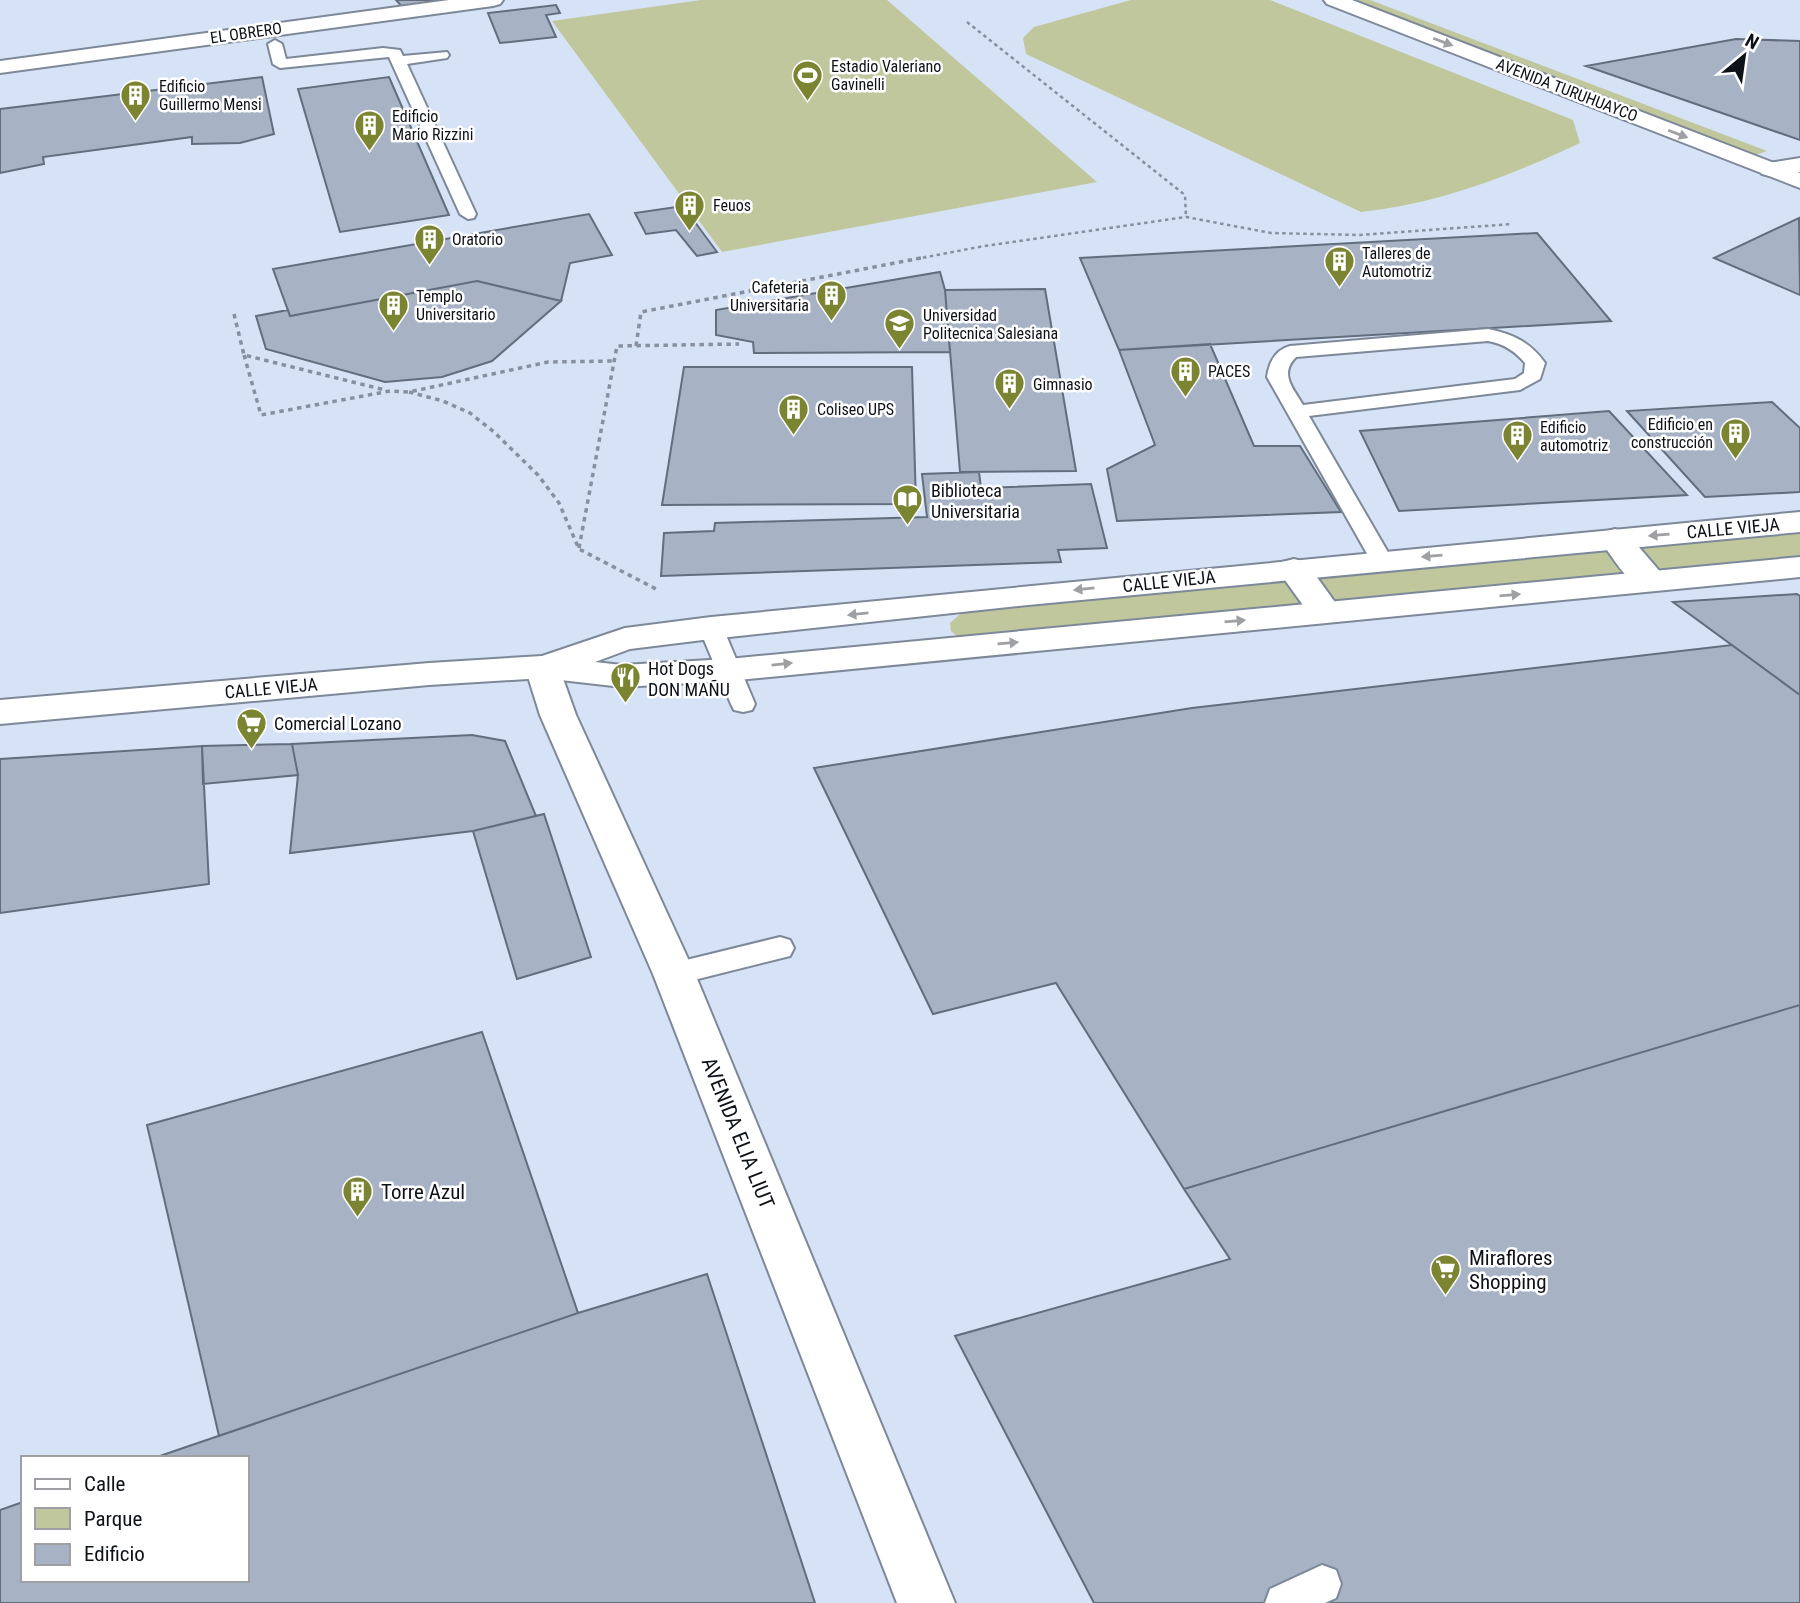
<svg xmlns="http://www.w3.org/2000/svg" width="1800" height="1603" viewBox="0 0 1800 1603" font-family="'Roboto Condensed',sans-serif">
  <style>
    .green { fill: #c0c79d }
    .building { fill: #a7b3c5; stroke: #626d7d; stroke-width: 2 }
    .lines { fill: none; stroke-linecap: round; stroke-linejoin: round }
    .service-casing { stroke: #7d8899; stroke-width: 4 }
    .minor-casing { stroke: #7d8899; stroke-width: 4 }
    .tertiary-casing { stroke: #7d8899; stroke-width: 4 }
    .secondary-casing { stroke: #7d8899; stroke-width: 4 }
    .path-far1 { stroke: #87909f; stroke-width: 2.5; stroke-dasharray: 3.5 3.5; stroke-linecap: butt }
    .path { stroke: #87909f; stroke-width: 3.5; stroke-dasharray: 4.5 4.5; stroke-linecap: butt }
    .service { fill: #fff; fill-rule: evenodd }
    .minor { fill: #fff; fill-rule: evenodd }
    .tertiary { fill: #fff; fill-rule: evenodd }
    .secondary { fill: #fff; fill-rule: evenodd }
    .oneway { fill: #9ea0a3 }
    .labels { text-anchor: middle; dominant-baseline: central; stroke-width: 5; stroke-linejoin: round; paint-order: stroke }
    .far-street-label { font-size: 16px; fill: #0d1118; stroke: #fff }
    .far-poi-label { font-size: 16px; fill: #0d1118; stroke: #fff; text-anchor: start }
    .poi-label { font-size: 18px; fill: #0d1118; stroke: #fff; text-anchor: start }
    .street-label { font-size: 18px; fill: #0d1118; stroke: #fff }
    .near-street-label { font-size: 21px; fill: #0d1118; stroke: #fff }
    .near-poi-label { font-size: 21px; fill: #0d1118; stroke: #fff; text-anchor: start }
  </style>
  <rect width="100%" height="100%" fill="#d6e2f5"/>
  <path class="green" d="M701,0H887L1097,182L722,252L552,21Z
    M1131,0H1270L1573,120L1580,143C1510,176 1438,204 1361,212L1026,54L1023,38L1034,27Z
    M1340,0H1370L1767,151L1750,157Z
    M1800,522V567L960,639L951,631L950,623L974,602Z"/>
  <path class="building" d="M396,0H447L449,4L405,10Z
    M556,5L560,13L546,15L556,37L500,43L488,13Z
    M1736,39L1800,41V140L1586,66Z
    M262,77L274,134L240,143L192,144V137L43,157L44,164L0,173V109Z
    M389,77L449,215L340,232L298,89Z
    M683,206L717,252L697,256L676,230L646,234L635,213Z
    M589,214L612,255L570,263L561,301L477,281L290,316L273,269Z
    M1799,218L1800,295L1714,258Z
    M1537,233L1611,321L1119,350L1080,258Z
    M940,272L945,290L950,352L754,353L753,342L716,335V310Z
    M477,281L561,301L492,361L442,377L385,382L266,349L256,316L288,310L290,316Z
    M1045,289L1076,471L960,472L945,290Z
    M1210,344L1254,446H1300L1341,512L1117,521L1107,469L1155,445L1119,350Z
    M684,367H912L916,504L662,505Z
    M1772,402L1800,428V492L1705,497L1627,411Z
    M1609,411L1687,495L1399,511L1360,431Z
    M979,472L981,488L1091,484L1107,548L1058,550L1061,562L661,576L664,533L714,531L715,523L927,517L922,474Z
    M1797,594L1800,596V695L1673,602Z
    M1732,645L1800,695V1005L1184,1189L1056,983L933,1014L814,768L1192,708Z
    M472,735L505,741L536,816L473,831L290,853L298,775L292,744Z
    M292,744L298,775L203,784L202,746Z
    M202,746L209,884L0,913V759Z
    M544,814L591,957L517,979L473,831Z
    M1800,1005V1603H1094L955,1336L1230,1259L1184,1189Z
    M482,1032L578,1313L219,1436L147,1125Z
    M707,1274L815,1603H0V1510L23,1502V1580H247V1458H154L578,1313Z"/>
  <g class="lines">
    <defs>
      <path id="service" d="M275,40L282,44L286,59L383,48L400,50L403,56L447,52L449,55L447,58L407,64L476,214L474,218L468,219L460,214L389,57L280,68L273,64L268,44Z
        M1488,329C1513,334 1530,342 1545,363L1540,379L1520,390L1309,416L1393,561L1390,566H1374L1267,377C1269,363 1275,350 1290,346ZM1488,341C1504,344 1515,351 1525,363L1524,373L1515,379L1303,405C1293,388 1279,374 1296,357Z
        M711,621L719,623L723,628L755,704L752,710L743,712L734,710L731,704L699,628L703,623Z
        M780,937L790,940L794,948L790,956L674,985L664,982L660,974L664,966L674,963Z
        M1322,1565L1336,1570L1341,1584L1336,1598L1325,1603H1265L1270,1589Z"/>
      <path id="minor" d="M449,0H503L500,4L493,6L0,73V61Z
        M1800,158V172L1770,176L1762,174L1758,169L1762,164Z
        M1615,529L1626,532L1662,574L1667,581L1662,588C1633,595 1620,567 1604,546L1599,539L1604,532Z
        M1294,559L1306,562L1342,612L1337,619L1325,622L1313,619L1277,569L1282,562Z"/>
      <path id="tertiary" d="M543,656L556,659L576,715L695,974L955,1603H897L653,974L540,715L525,667L530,659Z"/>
      <path id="secondary" d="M1324,0H1352L1800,173V188L1327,4Z
        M1800,512V532L1028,605L711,639L630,649L595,662L622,665L728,659L1800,557V577L728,681L622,687L543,678L429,685L0,724V700L429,663L542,656L625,628L711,617Z"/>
    </defs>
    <use href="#service" class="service-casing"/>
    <use href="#minor" class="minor-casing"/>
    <use href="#tertiary" class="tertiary-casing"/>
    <use href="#secondary" class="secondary-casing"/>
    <path class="path-far1" d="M967,22L1185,195L1186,217
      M916,259L984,246L1186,217L1271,233L1360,235L1511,224"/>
    <path class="path" d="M234,314L244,355L385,390
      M636,346L641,312L926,257
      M244,355L261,415L390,391L409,392L548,362L614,361
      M409,392L443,401L470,413L494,432L538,475L559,503L579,549L658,590
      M579,548L617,346L739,344"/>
    <use href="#service" class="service"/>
    <use href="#minor" class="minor"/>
    <use href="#tertiary" class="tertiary"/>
    <use href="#secondary" class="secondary"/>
  </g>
  <defs><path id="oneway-solid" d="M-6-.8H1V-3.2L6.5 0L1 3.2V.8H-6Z" transform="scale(1.75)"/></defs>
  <g class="oneway">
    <use href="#oneway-solid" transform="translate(1443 42) rotate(21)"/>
    <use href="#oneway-solid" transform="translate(1678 134) rotate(21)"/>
    <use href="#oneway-solid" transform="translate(1659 535) rotate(175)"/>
    <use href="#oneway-solid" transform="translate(1432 556) rotate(175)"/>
    <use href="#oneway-solid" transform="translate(1084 589) rotate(174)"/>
    <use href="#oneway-solid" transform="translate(1510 595) rotate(-5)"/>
    <use href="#oneway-solid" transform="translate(858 614) rotate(174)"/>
    <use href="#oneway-solid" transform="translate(1235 621) rotate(-5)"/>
    <use href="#oneway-solid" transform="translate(1008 643) rotate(-5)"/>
    <use href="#oneway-solid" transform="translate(782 664) rotate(-6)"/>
  </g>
  <defs>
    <symbol id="stadium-pin" viewBox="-11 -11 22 30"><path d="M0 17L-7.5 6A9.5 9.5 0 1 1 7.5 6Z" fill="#7b8430" stroke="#fff"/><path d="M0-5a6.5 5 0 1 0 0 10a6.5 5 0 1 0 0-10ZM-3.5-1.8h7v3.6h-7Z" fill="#fff"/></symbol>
    <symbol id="building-pin" viewBox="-11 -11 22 30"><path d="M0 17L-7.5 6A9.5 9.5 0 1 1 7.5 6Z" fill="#7b8430" stroke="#fff"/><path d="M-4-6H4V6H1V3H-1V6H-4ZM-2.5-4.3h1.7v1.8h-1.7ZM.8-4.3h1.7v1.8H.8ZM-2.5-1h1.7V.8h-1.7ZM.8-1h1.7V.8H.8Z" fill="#fff"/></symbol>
    <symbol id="university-pin" viewBox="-11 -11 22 30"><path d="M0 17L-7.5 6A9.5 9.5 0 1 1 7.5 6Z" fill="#7b8430" stroke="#fff"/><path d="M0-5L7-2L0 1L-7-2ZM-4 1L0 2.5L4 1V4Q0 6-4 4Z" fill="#fff"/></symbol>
    <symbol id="library-pin" viewBox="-11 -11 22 30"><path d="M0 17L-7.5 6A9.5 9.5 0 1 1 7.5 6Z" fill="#7b8430" stroke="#fff"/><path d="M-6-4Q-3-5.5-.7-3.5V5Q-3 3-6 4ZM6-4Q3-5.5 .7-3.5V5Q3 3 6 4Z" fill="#fff"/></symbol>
    <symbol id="restaurant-pin" viewBox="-11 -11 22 30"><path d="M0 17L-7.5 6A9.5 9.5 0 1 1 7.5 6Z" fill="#7b8430" stroke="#fff"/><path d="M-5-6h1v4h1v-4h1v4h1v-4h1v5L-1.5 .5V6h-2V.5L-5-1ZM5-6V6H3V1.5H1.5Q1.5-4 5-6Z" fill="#fff"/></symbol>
    <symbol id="supermarket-pin" viewBox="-11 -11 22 30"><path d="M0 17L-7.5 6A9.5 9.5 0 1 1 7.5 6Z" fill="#7b8430" stroke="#fff"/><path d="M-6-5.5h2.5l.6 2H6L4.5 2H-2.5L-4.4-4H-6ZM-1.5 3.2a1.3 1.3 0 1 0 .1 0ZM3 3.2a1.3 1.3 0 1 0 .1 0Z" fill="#fff"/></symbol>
  </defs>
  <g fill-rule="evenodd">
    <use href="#stadium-pin" x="790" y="58" width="35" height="47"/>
    <use href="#building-pin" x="118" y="78" width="35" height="47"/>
    <use href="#building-pin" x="352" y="108" width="35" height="47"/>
    <use href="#building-pin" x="672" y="188" width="35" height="47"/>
    <use href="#building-pin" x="412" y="222" width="35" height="47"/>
    <use href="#building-pin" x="1322" y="244" width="35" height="47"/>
    <use href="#building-pin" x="814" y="278" width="35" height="47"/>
    <use href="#building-pin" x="376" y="288" width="35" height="47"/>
    <use href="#university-pin" x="882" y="306" width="35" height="47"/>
    <use href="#building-pin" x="1168" y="354" width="35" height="47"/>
    <use href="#building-pin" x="992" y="366" width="35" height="47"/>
    <use href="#building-pin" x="776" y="392" width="35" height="47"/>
    <use href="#building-pin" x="1718" y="416" width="35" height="47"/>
    <use href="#building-pin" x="1500" y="418" width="35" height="47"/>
    <use href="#library-pin" x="890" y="482" width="35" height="47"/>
    <use href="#restaurant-pin" x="608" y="660" width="35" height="47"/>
    <use href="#supermarket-pin" x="234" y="706" width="35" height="47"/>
    <use href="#building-pin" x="340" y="1174" width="35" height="47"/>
    <use href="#supermarket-pin" x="1428" y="1252" width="35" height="47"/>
  </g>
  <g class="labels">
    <g class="far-street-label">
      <text transform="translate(246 33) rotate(-8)">EL OBRERO</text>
      <text transform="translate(1567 90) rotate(21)">AVENIDA TURUHUAYCO</text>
    </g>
    <g class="far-poi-label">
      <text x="831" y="66">Estadio Valeriano<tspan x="831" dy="18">Gavinelli</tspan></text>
      <text x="159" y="86">Edificio<tspan x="159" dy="18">Guillermo Mensi</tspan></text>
      <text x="392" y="116">Edificio<tspan x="392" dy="18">Mario Rizzini</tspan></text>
      <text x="713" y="205">Feuos</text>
      <text x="452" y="239">Oratorio</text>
      <text x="1362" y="253">Talleres de<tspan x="1362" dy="18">Automotriz</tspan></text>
      <text x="809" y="287" text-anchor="end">Cafeteria<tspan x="809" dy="18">Universitaria</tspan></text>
      <text x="416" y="296">Templo<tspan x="416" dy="18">Universitario</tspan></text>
      <text x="923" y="315">Universidad<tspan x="923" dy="18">Politecnica Salesiana</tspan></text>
      <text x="1208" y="371">PACES</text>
      <text x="1033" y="384">Gimnasio</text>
      <text x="817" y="409">Coliseo UPS</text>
      <text x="1713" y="424" text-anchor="end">Edificio en<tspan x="1713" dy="18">construcción</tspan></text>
      <text x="1540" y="427">Edificio<tspan x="1540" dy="18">automotriz</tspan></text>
    </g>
    <g class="poi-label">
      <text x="931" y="490">Biblioteca<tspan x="931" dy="21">Universitaria</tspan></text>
      <text x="648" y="668">Hot Dogs<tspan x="648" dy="21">DON MAÑU</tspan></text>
      <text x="274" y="723">Comercial Lozano</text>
    </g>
    <g class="street-label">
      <text transform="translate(1733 528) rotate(-5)">CALLE VIEJA</text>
      <text transform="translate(1169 581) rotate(-6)">CALLE VIEJA</text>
      <text transform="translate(271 688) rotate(-5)">CALLE VIEJA</text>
    </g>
    <g class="near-street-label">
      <text transform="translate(738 1133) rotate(68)">AVENIDA ELIA LIUT</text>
    </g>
    <g class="near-poi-label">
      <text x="381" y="1192">Torre Azul</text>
      <text x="1469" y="1258">Miraflores<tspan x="1469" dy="24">Shopping</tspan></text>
    </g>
  </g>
  <rect x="21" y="1456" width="228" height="126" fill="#ffffff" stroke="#9ea0a3" stroke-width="2"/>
  <rect x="35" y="1479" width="35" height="10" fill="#ffffff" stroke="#9ea0a3" stroke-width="2"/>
  <text x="84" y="1491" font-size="21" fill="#0d1118">Calle</text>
  <rect x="35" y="1508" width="35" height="21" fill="#c0c79d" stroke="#9ea0a3" stroke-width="2"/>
  <text x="84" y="1526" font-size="21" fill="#0d1118">Parque</text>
  <rect x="35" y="1544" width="35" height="21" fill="#a7b3c5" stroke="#9ea0a3" stroke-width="2"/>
  <text x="84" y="1561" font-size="21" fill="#0d1118">Edificio</text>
  <g transform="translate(1744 56) rotate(29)" stroke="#ffffff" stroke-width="5" paint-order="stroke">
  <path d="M0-5L12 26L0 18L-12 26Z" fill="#0d1118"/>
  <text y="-10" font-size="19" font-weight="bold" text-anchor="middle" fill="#0d1118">N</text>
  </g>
</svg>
